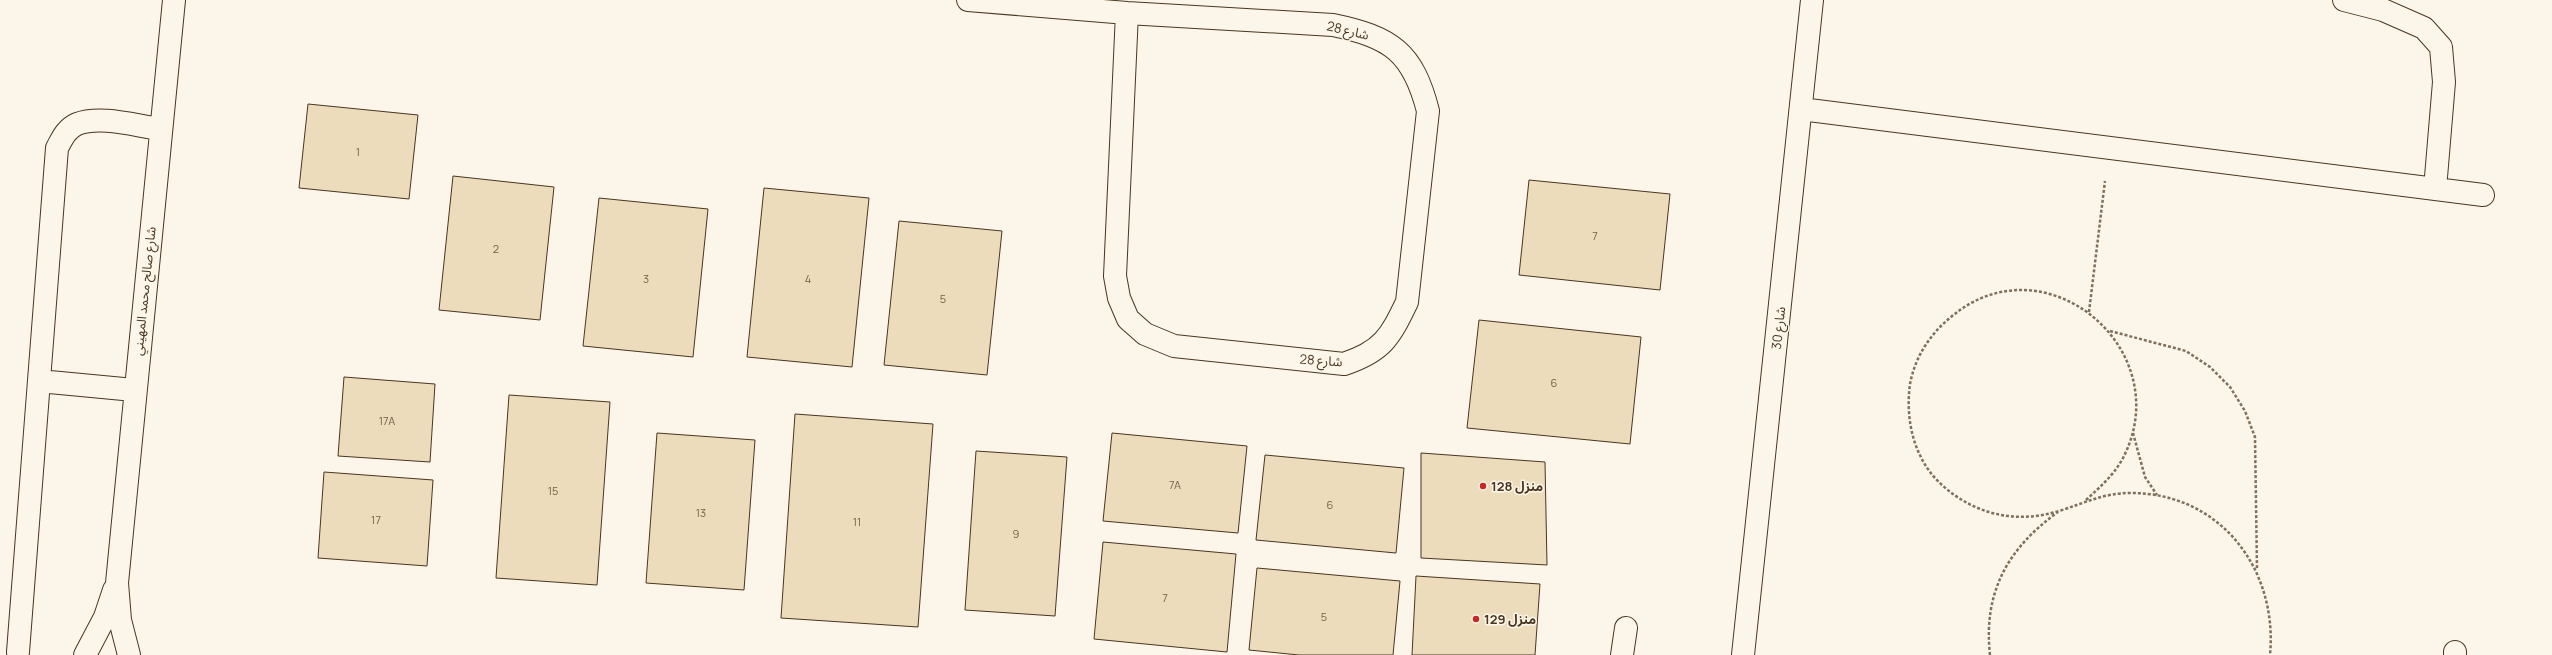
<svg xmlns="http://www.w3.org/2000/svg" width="2552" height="655" viewBox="0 0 2552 655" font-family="Manrope,'Noto Sans Arabic',sans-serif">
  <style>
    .building { fill: #ecdcbc; stroke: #4a3520 }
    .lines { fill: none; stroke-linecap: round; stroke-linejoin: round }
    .minor-casing { stroke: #4a3520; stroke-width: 24 }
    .path { stroke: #7f6f5c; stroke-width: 2.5; stroke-dasharray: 3 2; stroke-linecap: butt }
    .minor { stroke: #fbf6e9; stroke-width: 22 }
    .poi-dot { fill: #c62828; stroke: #fbf6e9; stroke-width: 1.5 }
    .labels { text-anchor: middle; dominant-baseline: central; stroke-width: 3; stroke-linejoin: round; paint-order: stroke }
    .number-label { font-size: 11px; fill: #725f47 }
    .street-label { font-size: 13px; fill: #4a3520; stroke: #fbf6e9 }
    .poi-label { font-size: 13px; font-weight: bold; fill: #4a3520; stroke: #fbf6e9; text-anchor: start }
  </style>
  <rect width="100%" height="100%" fill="#fbf6e9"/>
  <path class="building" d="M308,104L418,115L409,199L299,188Z
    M453,176L554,187L540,320L439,310Z
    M1529,180L1670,194L1660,290L1519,275Z
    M764,188L869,198L852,367L747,357Z
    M599,198L708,209L693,357L583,346Z
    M899,221L1002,231L987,375L884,365Z
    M1479,320L1641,337L1630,444L1467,428Z
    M344,377L435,384L430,462L338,456Z
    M509,395L610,402L597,585L496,578Z
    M795,414L933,424L918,627L781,618Z
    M657,433L755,440L744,590L646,583Z
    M1112,433L1247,446L1238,533L1103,521Z
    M976,451L1067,457L1055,616L965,610Z
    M1421,453L1545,462L1547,565L1421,558Z
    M1265,455L1404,468L1396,553L1256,540Z
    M324,472L433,480L427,566L318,558Z
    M1103,542L1236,554L1227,652L1094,639Z
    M1257,568L1400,581L1393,655H1299L1249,650Z
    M1416,576L1540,584L1535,655H1412Z"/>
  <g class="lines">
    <defs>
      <path id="minor" d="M968,0L1127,13L1333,25C1391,37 1413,52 1428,111L1407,302C1390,337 1383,351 1344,364L1174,346L1145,334L1128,319L1119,298L1115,276L1127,13
        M2344,0L2383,10L2424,28L2441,47L2444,82L2435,189
        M1801,109L2483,195
        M39,381L134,390
        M18,652L57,148C62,139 66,129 77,124C101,115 136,126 161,129
        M85,655L105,617L114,590
        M129,655L120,620L117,583L174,0
        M1622,655L1626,628
        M1743,655L1812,0
        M2455,655V652"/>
    </defs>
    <use href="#minor" class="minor-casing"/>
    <path class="path" d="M2089,312L2105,181
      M2110,331L2186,351L2210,367L2230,387L2245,411L2255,437L2257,570
      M2133,433L2145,477L2157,495
      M2086,500C2100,487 2114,475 2123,458C2179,350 2045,237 1951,317C1930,334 1915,357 1910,384C1905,420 1914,460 1942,485C1975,515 2017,524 2059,511C2085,503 2103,493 2131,493C2221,493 2278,570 2270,655
      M1990,655C1983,592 2008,548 2058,512"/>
    <use href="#minor" class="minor"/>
  </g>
  <g class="poi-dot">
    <circle cx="1483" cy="486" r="4"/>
    <circle cx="1476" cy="619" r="4"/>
  </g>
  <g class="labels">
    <g class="number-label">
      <text x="358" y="151">1</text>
      <text x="1595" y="235">7</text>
      <text x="496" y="248">2</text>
      <text x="646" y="278">3</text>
      <text x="808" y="278">4</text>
      <text x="943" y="298">5</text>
      <text x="1554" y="382">6</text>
      <text x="387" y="420">17A</text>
      <text x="1175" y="484">7A</text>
      <text x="553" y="490">15</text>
      <text x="1330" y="504">6</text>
      <text x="701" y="512">13</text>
      <text x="376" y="519">17</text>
      <text x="857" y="521">11</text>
      <text x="1016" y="533">9</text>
      <text x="1165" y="597">7</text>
      <text x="1324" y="616">5</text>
    </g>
    <g class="street-label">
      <text transform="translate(1348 30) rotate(13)">شارع 28</text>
      <text transform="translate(144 291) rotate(-84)">شارع صالح محمد المهيني</text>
      <text transform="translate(1778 328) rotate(-84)">شارع 30</text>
      <text transform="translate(1321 360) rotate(4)">شارع 28</text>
    </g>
    <g class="poi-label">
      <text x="1491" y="486">منزل 128</text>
      <text x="1484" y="619">منزل 129</text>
    </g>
  </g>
</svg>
